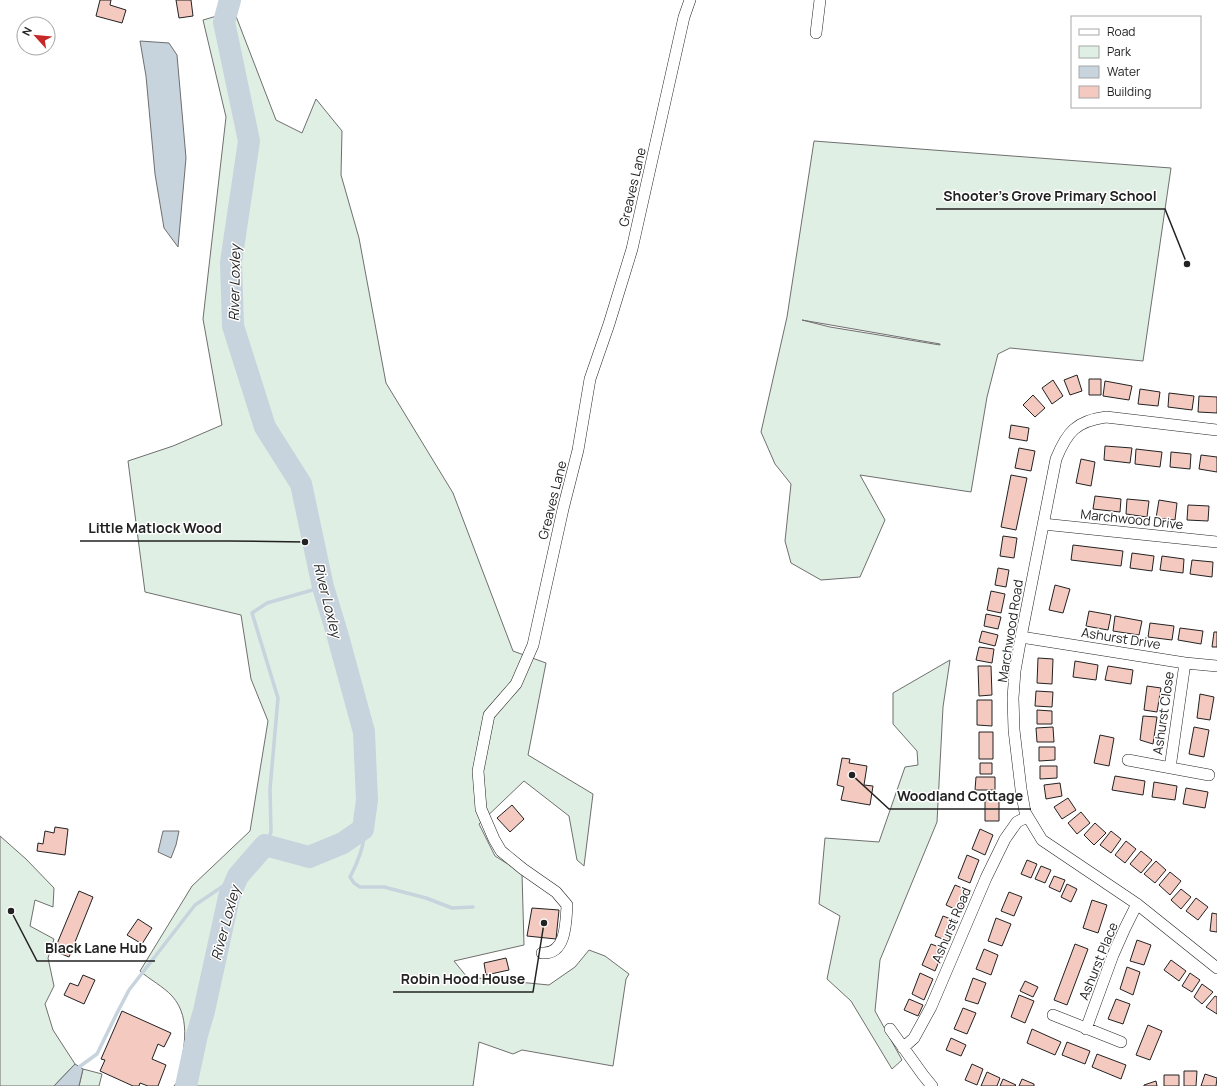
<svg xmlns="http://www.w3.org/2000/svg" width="1217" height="1086" viewBox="0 0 1217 1086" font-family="Manrope,sans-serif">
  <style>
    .green { fill: #e0efe3; stroke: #6f6f6f; fill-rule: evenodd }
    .water { fill: #c7d3dd; stroke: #6f6f6f }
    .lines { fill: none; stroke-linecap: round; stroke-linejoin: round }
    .stream { stroke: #c7d3dd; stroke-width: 3.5 }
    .river { stroke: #c7d3dd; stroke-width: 22 }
    .building { fill: #f3c9c0; stroke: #222 }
    .minor-casing { stroke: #222; stroke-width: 12 }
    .minor { stroke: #fff; stroke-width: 11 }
    .labels { text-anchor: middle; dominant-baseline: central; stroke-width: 3; stroke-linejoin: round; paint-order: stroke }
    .street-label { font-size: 13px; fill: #222; stroke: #fff }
    .water-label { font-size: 14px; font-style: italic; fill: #222; stroke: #fff }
    .leader { fill: none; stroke: #222; stroke-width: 1.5 }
    .callout-dot { fill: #222; stroke: #fff; stroke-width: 1.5 }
    .callout-label { font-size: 14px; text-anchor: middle; font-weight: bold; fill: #222; stroke: #fff; stroke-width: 3; stroke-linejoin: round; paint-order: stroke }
  </style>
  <rect width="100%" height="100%" fill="#fff"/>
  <path class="green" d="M234,11L276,120L302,133L316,99L342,131L341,175L359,238L386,383L453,493L513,651L546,663L528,755L593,794L584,866L577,860L569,816L524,781L479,824L495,856L522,873L524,945L454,961L467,977L549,985L575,967L589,950L605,956L629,974L626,979L613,1066L522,1050L513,1054L479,1042L473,1086H174L177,1082C183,1054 193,1019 172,996C164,987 149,979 140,971L192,886L250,831L268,721L251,679L241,615L145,592L128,461L173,446L222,425L203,319L226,117L203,20Z
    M814,141L1171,168L1143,361L1010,348L998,354L987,397L971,492L860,475L885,520L860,577L821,580L791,563L785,541L791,484L775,464L761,432L787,317ZM802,320L940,344V345L830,327Z
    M950,660L943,707L937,822L880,960L875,1011L902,1060L892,1069L851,1001L827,979L840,916L819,904L825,838L879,842L905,767L918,765L917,751L893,724V693Z
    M0,836L26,859L54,888L53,907L35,900L30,926L54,939L48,958L54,986L45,1004L53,1030L75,1064L54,1086H0Z
    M83,1069L102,1074L99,1086H79Z"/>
  <path class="water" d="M140,41L169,43L177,55L186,158L178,247L164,228L155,174L146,76Z
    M163,831H179L176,845L171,858L158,852Z
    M75,1064L83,1069L79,1086H54Z"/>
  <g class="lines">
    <path class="stream" d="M363,829C367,841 356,866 350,877L354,883L360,887H384L426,898L452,908L473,907
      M265,845L271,832L270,789L278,698L252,613L267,603L323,587
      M79,1067L97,1054L117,1013L129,990L195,905L238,876"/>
    <path class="river" d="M186,1086L197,1035L204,1011L229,897L238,876L265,845L309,857L343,843L363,829L367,800L364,732L337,633L323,587L301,484L265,427L233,326L231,262L249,141L224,22L230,0"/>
  </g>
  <path class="building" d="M100,0H111L110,5L126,10L122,23L96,16Z
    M176,0H191L193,16L179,18Z
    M1077,375L1082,391L1070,395L1064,380Z
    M1089,379H1101V395H1089Z
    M1053,380L1063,396L1052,404L1042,388Z
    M1105,381L1132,386L1129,400L1103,396Z
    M1140,389L1160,392L1158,406L1138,404Z
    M1169,393L1194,396L1192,410L1168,407Z
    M1033,395L1045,408L1035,417L1023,405Z
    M1199,396L1217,397V413L1198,412Z
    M1011,425L1029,428L1027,441L1009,438Z
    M1105,446L1132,448L1130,463L1104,460Z
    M1019,448L1035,451L1031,471L1015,468Z
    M1136,449L1162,452L1160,467L1135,464Z
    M1171,452L1191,454L1190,469L1170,467Z
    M1201,455L1217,457V472L1199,469Z
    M1081,459L1095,462L1091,486L1076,483Z
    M1011,475L1027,478L1016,530L1001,527Z
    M1095,496L1121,499L1120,512L1093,509Z
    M1127,499L1149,501L1147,517L1126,514Z
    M1159,500L1177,503L1175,520L1156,518Z
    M1188,505L1209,506L1208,521L1187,520Z
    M1003,536L1017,538L1014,558L1000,556Z
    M1073,545L1123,551L1121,566L1071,560Z
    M1132,553L1154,556L1152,571L1130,568Z
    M1162,556L1184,559L1183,573L1160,570Z
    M1192,560L1213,562L1212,577L1190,574Z
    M998,568L1009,570L1006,587L995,585Z
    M1055,585L1070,589L1063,613L1049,610Z
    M991,591L1005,594L1001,613L987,610Z
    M1089,611L1111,615L1108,630L1086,626Z
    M986,614L1001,617L998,629L984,626Z
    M1115,616L1142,621L1139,635L1113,631Z
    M1150,623L1174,626L1172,640L1148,637Z
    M1180,628L1203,631L1201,644L1178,640Z
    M982,631L998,635L995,646L979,642Z
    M1214,632H1217V647H1212Z
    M979,647L994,649L992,663L976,660Z
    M1038,658L1053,659L1052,684L1037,683Z
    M1075,661L1098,665L1096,680L1073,677Z
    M978,666H991L992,695L979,696Z
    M1108,666L1133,670L1131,684L1105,680Z
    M1147,686L1161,688L1157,712L1144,710Z
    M1036,691L1053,692L1052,707L1035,706Z
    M1200,694L1214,697L1210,720L1197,718Z
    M977,700H992V726L977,725Z
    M1037,710L1052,711V724H1037Z
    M1143,716L1157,717L1153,744L1140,740Z
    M1053,727L1054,742H1037L1036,728Z
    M1194,727L1209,730L1204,757L1189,754Z
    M979,732H993V759H979Z
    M1100,735L1114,738L1109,766L1094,763Z
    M1039,747H1055V760L1039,761Z
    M842,758L850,759L849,763L867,766L864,785L873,786L870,805L841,800L844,787L837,785Z
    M980,763H992V774H980Z
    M1040,766H1057V778L1040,779Z
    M1115,776L1145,781L1143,795L1112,790Z
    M976,777H995V790H975Z
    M1154,782L1177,786L1175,800L1152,797Z
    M1060,783L1062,796L1046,799L1044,785Z
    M1186,788L1208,792L1205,808L1183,804Z
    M1068,798L1076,810L1062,819L1054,807Z
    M985,800H999V821H985Z
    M512,805L524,819L510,832L497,818Z
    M1081,812L1090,823L1077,834L1068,823Z
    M1095,823L1106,833L1094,845L1084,835Z
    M55,827L68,829L65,855L37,851L38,843L43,844L45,831L54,833Z
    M980,829L993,835L985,855L972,849Z
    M1111,831L1121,839L1111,853L1100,845Z
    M1126,841L1136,849L1125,863L1115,855Z
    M1141,851L1152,860L1141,873L1130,864Z
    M967,855L979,860L970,883L958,878Z
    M1027,860L1037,864L1031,878L1021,874Z
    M1156,861L1166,870L1155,883L1144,874Z
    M1041,866L1051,870L1045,883L1035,879Z
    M1170,872L1181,881L1170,895L1159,885Z
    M1054,876L1065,880L1060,892L1049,887Z
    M1067,884L1077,889L1071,902L1061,897Z
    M955,885L969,891L959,911L946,905Z
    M1181,889L1191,897L1181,909L1171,900Z
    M79,891L93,897L69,957L54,951Z
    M1009,892L1022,897L1014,916L1001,911Z
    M1196,898L1208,907L1198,920L1186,911Z
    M1092,900L1107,905L1098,933L1083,928Z
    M532,908L559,910L556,939L527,936Z
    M1212,913L1217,914V932L1210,931Z
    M943,916L956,921L948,941L935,936Z
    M996,918L1011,924L1002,946L988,941Z
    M138,919L152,928L142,944L127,935Z
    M1137,940L1151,945L1144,965L1130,961Z
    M931,944L944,949L935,971L922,965Z
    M1075,944L1088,949L1067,1005L1054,1000Z
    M984,949L998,955L991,975L976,969Z
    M506,958L509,970L486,975L484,963Z
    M1171,960L1186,971L1179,981L1164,970Z
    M1127,967L1140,972L1133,995L1120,989Z
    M920,973L933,979L924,1000L912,994Z
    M1190,973L1200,980L1192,992L1182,986Z
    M83,975L95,980L84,1004L64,995L70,983L78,986Z
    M973,978L986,983L978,1004L965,1000Z
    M1025,981L1038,987L1033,997L1020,991Z
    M1202,984L1213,992L1202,1004L1194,997Z
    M1019,995L1034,1001L1025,1023L1011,1017Z
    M1215,996L1217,997V1014L1206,1007Z
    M909,999L923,1005L918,1016L904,1010Z
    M1116,999L1130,1004L1123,1024L1108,1019Z
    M963,1008L976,1013L967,1034L954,1029Z
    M122,1011L171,1033L164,1047L158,1044L152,1059L166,1065L158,1086H148L140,1083L139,1086H133L100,1071L105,1060L101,1059Z
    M1148,1025L1162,1031L1150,1060L1136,1055Z
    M1032,1029L1061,1042L1055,1055L1027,1043Z
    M951,1038L966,1045L961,1056L946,1050Z
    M1067,1042L1090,1051L1085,1064L1062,1055Z
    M1097,1054L1126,1065L1121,1079L1092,1067Z
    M972,1064L983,1069L977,1085L965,1080Z
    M1184,1071H1197L1196,1086H1184Z
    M987,1072L1000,1078L997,1086H981Z
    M1205,1074L1217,1078L1216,1086H1201Z
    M1164,1075H1179V1086H1164Z
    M1003,1079L1016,1085L1015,1086H1000Z
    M1022,1079L1034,1084V1086H1019Z
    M1156,1081L1157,1086H1144V1085Z"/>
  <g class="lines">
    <defs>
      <path id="minor" d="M816,33L820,0
        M1217,430L1106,417C1076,421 1067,432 1056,459L1021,637L1015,671L1013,698L1014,730L1021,789L1025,812L1042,840L1137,904L1217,968
        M1043,524L1217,542
        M1021,637L1185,663L1217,666
        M1128,760L1209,775
        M1170,768L1185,663
        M542,953C566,955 566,923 567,905L556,892L523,869L501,851L494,839L481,809L478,771L489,715L516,684L533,645L563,509L578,450L590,379L609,324L632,249L684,17L690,0
        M1053,1015L1121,1042
        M890,1029L923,1075L932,1086
        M1086,1029L1113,955L1125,928L1137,904
        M903,1048L914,1038L931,1007L986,878L1005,839L1017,822L1027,817"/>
    </defs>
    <use href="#minor" class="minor-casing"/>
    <use href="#minor" class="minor"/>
  </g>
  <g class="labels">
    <g class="street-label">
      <text transform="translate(632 187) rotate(-77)">Greaves Lane</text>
      <text transform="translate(552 500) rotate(-76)">Greaves Lane</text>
      <text transform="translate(1132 519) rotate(6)">Marchwood Drive</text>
      <text transform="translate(1010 631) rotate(-81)">Marchwood Road</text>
      <text transform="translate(1121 638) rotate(9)">Ashurst Drive</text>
      <text transform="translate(1163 713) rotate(-82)">Ashurst Close</text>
      <text transform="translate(951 925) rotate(-67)">Ashurst Road</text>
      <text transform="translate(1098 961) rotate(-68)">Ashurst Place</text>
    </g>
    <g class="water-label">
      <text transform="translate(234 283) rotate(-89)">River Loxley</text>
      <text transform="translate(328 600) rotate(76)">River Loxley</text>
      <text transform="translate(225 923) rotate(-75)">River Loxley</text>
    </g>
  </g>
  <path class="leader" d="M1187 264L1165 209H936M305 542L230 541H80M852 775L889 809H1031M11 911L37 961H155M544 923L533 992H393"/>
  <g class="callout-dot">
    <circle cx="1187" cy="264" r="4"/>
    <circle cx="305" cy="542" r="4"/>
    <circle cx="852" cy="775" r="4"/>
    <circle cx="11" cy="911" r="4"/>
    <circle cx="544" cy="923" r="4"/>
  </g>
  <g class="callout-label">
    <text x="1050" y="201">Shooter's Grove Primary School</text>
    <text x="155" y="533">Little Matlock Wood</text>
    <text x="960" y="801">Woodland Cottage</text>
    <text x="96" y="953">Black Lane Hub</text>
    <text x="463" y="984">Robin Hood House</text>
  </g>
  <rect x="1071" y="16" width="130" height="92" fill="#ffffff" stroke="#a7a7a7"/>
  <rect x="1079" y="29" width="20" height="6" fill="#ffffff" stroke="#a7a7a7"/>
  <text x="1107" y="36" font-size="12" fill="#222222">Road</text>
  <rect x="1079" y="46" width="20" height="12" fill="#e0efe3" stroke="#a7a7a7"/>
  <text x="1107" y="56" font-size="12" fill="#222222">Park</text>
  <rect x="1079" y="66" width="20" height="12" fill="#c7d3dd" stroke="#a7a7a7"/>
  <text x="1107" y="76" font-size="12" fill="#222222">Water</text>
  <rect x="1079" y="86" width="20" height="12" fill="#f3c9c0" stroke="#a7a7a7"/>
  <text x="1107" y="96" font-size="12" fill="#222222">Building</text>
  <g transform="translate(36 36) rotate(297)"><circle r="19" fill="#ffffff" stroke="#a7a7a7"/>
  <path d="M0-3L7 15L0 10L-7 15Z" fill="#c62828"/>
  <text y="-6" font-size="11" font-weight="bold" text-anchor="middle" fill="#222222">N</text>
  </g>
</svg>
